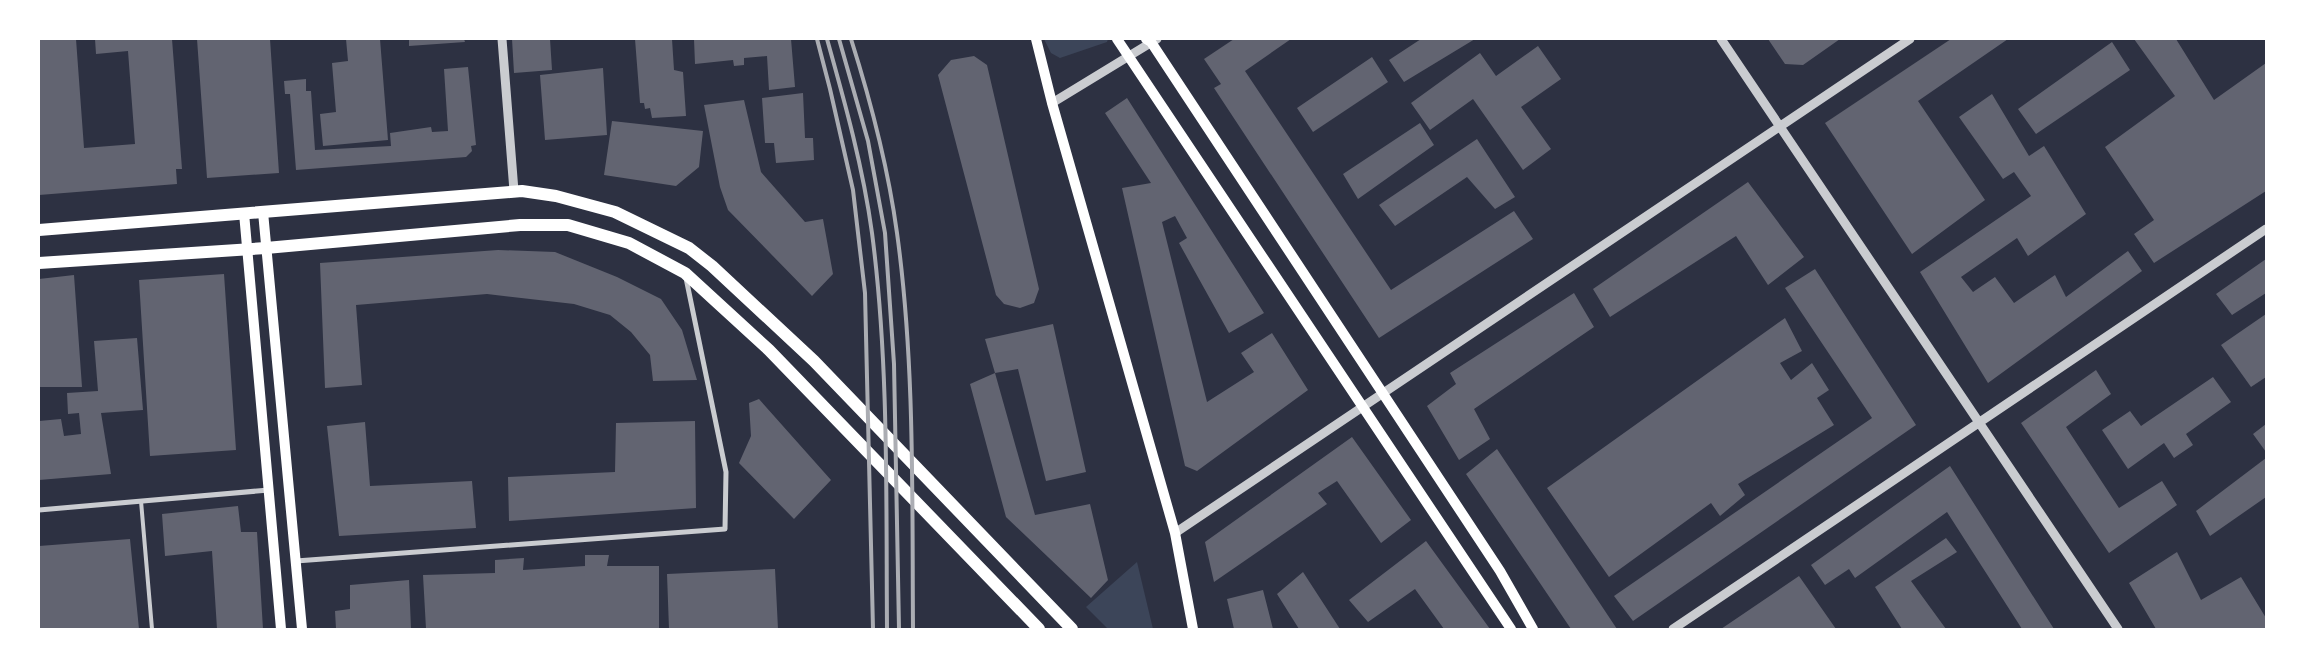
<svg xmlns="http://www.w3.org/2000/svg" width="2305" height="668" viewBox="0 0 2305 668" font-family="'Golos Text',sans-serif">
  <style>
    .green { fill: #3c4559 }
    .building { fill: #626471 }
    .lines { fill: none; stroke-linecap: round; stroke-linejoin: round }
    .service { stroke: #caccd0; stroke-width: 4 }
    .minor { stroke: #caccd0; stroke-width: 5 }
    .tertiary { stroke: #caccd0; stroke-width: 9 }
    .secondary { stroke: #fff; stroke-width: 10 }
    .primary { stroke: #fff; stroke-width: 12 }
    .rail { stroke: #abadb3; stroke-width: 4 }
  </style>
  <rect width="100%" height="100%" fill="#2d3142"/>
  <path class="green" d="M1044,39H1108L1107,42L1060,58L1051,53Z
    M1137,562L1153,629H1108L1086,607Z"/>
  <path class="building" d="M39,39H76L84,148L135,144L128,51L96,54L95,39H172L182,169H176L177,184L39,195Z
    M197,39H270L279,173L207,178Z
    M346,39H380L388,140L323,146L320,114L336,112L332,63L348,61Z
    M409,39H464L465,42L409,46Z
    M512,39H550L552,70L514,73Z
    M635,39H672L674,70L683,72L686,116L652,118L650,108L645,109L644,103H640Z
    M694,39H791L795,87L769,90L767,56L744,58V65L734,66L733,60L695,64Z
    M1234,39H1291L1245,71L1391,290L1514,211L1533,239L1379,338L1214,88L1221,84L1204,59Z
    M1421,39H1475L1404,82L1389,60Z
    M1768,39H1840L1803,65L1785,64Z
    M1951,39H2008L1918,101L1985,200L1912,254L1825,123Z
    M2134,39H2176L2214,100L2266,63V191L2154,263L2134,234L2154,220L2105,147L2175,96Z
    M2112,42L2130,70L2036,134L2018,109Z
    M1538,46L1561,79L1521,107L1551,149L1523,170L1473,99L1430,130L1411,103L1480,53L1496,76Z
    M974,56L987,65L1039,289L1034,303L1020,308L1004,304L996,295L938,75L951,60Z
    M1372,57L1388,82L1313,132L1297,108Z
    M468,67L476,145L471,146L472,151L466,157L296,170L290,94H285L284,81L306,79V91H311L315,150L391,146L390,133L431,127L432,132L448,131L444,69Z
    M603,68L607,135L545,140L540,75Z
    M803,93L805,138H813L814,160L776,163L774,143H765L762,98Z
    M1992,94L2029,156L2044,146L2086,214L2028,256L2017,238L1961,277L1973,292L1995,277L2014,303L2055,275L2066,297L2128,251L2142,271L1988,383L1920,272L2031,196L2014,172L2003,179L1959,117Z
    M1127,98L1264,313L1229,333L1179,243L1187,238L1175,216L1162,222L1207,402L1254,372L1241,353L1272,333L1308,390L1197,471L1185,466L1122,188L1151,183L1105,113Z
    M744,100L761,172L805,222L823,219L833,274L812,296L728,210L720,187L704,105Z
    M612,121L703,131L699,167L676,186L604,175Z
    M1420,123L1434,145L1358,199L1343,174Z
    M1477,139L1515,197L1495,209L1467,177L1395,226L1379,205Z
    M1748,182L1804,257L1768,285L1736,236L1610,317L1593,289Z
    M498,250L555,252L617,277L661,299L682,330L697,380L653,381L650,355L631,332L610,315L574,304L487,294L356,305L362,385L325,388L320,263Z
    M2266,259V293L2232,315L2216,294Z
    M1815,269L1916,425L1633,621L1614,596L1872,418L1785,288Z
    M224,274L236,450L150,456L139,280Z
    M74,275L82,387H40L39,279Z
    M1574,293L1594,327L1474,409L1490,439L1459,460L1427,406L1456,384L1450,373Z
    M2266,314V377L2251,387L2221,345Z
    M1785,318L1802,351L1780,363L1791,380L1812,363L1829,390L1817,398L1834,425L1738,484L1745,495L1720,516L1711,503L1609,577L1547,488Z
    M1053,324L1086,472L1046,481L1018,369L995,373L985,339Z
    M137,338L143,410L101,413L111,474L39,480V421L61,419L64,436L81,434L79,413L68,414L67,393L98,391L94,341Z
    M2096,370L2111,394L2066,427L2119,508L2162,481L2177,505L2109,553L2021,423Z
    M995,373L1035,515L1090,504L1108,580L1091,598L1006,517L970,384Z
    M2213,377L2231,402L2186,434L2193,445L2174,458L2164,443L2128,469L2102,430L2130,411L2141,426Z
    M759,399L831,480L794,519L739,463L751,436L749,403Z
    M695,421L696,508L509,521L508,477L615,472L616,423Z
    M365,422L370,486L472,481L476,528L339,536L327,426Z
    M2266,424V452L2253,434Z
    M1352,437L1411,520L1381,543L1337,481L1318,493L1327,504L1214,582L1205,542Z
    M1497,449L1617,629H1571L1466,474Z
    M2266,458V497L2210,536L2196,511Z
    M1950,466L2054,629H2022L1947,512L1855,578L1849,569L1825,585L1811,565Z
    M238,506L241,532H257L263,629H217L212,551L165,556L162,514Z
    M1946,538L1957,552L1911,581L1946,629H1902L1875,587Z
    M130,539L139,629H39V546Z
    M1426,541L1490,629H1444L1415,589L1368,622L1349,600Z
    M2177,552L2201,600L2241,577L2266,618V629H2156L2129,583Z
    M585,555H609L607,566H659V629H426L423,575L495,573V560L524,558L523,570L585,566Z
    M775,569L778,629H669L667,574Z
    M1303,572L1340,629H1299L1277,594Z
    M1799,576L1836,629H1721Z
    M409,580L411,629H336L335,611L350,609V585Z
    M1263,590L1273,629H1234L1227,599Z"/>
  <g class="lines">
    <path class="service" d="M141,501L152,629"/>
    <path class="minor" d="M39,510L269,490
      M296,561L725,529L726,472L686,278"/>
    <path class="tertiary" d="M502,39L514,191
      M1721,39L2118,629
      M1052,103L1157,39
      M1175,533L1910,39
      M1673,629L2266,229"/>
    <path class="secondary" d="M1036,39L1052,103L1175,533L1193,629
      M1117,39L1511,629
      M1146,39L1151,42L1500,571L1533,629
      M263,212L302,629
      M244,213L281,629"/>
    <path class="primary" d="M39,230L522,191L556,196L615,212L689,248L712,266L814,361L1072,629
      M39,263L266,248L520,225H568L629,243L685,273L769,350L1039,629"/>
    <path class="rail" d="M817,39L830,89L853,190L865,293L873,629
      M827,39C845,103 863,167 872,233C889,362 886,500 887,629
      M839,39L868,141L885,233L894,364L899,629
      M851,39C871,102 888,167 897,233C915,363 912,498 913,629"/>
  </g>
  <rect width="2305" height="668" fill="none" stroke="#ffffff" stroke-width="80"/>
</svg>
